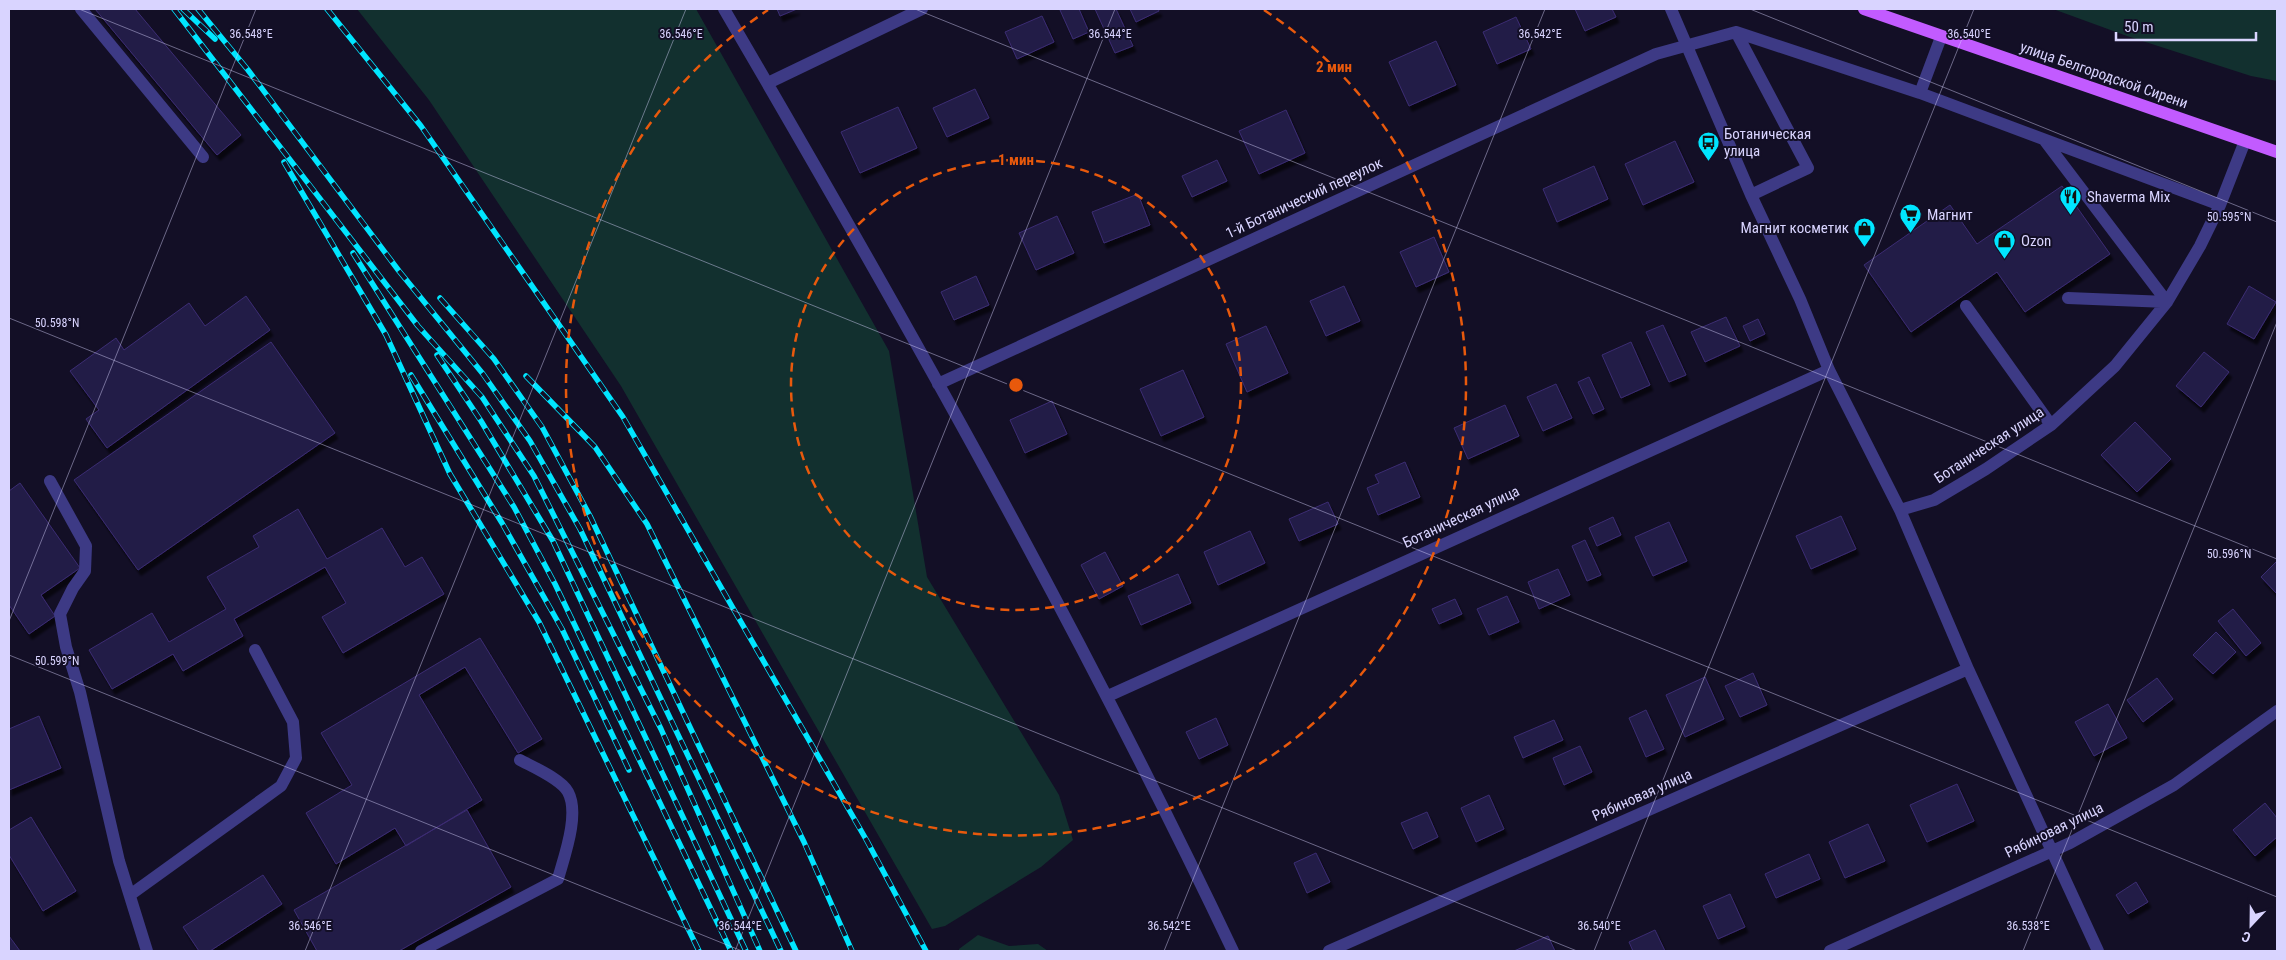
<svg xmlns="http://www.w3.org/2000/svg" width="2286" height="960" viewBox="0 0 2286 960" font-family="'Roboto Condensed',sans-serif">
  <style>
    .green { fill: #12302f }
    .building { fill: #241b47; stroke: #3b2d73; filter: url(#shadow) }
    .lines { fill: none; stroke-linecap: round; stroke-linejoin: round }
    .minor { stroke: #3d3a85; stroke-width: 12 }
    .major { stroke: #c25bff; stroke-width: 12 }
    .rail-casing { stroke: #00e5ff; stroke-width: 5.5 }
    .rail { stroke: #130f26; stroke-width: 4; stroke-dasharray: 11; stroke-linecap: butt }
    .ticks { fill: none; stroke: #d9d4ff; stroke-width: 1; stroke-opacity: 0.45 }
    .ring { fill: none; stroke: #e8590c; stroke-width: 2.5; stroke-dasharray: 9 6 }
    .labels { text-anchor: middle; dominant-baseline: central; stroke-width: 4; stroke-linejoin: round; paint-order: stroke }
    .street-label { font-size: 15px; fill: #d9d4ff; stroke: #130f26 }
    .poi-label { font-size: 15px; fill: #d9d4ff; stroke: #130f26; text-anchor: start }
    .ticks-label { font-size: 12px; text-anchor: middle; fill: #d9d4ff; stroke: #130f26; stroke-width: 4; stroke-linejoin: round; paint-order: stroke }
    .centre { fill: #e8590c; stroke: #130f26; stroke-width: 2.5 }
    .ring-label { font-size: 15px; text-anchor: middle; font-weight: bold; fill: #e8590c; stroke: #130f26; stroke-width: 4; stroke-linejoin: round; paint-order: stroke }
  </style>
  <defs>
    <filter id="shadow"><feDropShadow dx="3" dy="5.5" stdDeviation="1" flood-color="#0009"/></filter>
  </defs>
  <rect width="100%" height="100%" fill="#130f26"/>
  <path class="green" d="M357,9H696L889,351L927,577L1059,795L1073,840L1041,867L945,926L932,929L621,386L429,100Z
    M2053,9H2277V81L2251,76L2127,36Z
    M978,935L1009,946L1038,944L1048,951H959V949Z"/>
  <path class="building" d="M95,9H135L241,135L217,155Z
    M777,9H797L780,16Z
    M1064,9H1079L1089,32L1073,39L1060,10Z
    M1095,9H1116L1133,46L1115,53Z
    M1130,9H1158L1159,11L1136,22Z
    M1575,9H1612L1616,17L1585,31Z
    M1042,16L1054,42L1017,59L1005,32Z
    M1516,17L1531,49L1497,64L1483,32Z
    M1436,41L1456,85L1409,106L1389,62Z
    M975,89L989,118L947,137L933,108Z
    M898,107L917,148L860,173L841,132Z
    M1286,110L1305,153L1259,174L1239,131Z
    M1675,141L1694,182L1643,205L1625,164Z
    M1217,160L1227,181L1192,197L1182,176Z
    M1594,166L1608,199L1557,222L1543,189Z
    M2062,186L2110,254L2025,312L1997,272L1911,332L1864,265L1950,205L1977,244Z
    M1138,194L1150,225L1104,243L1092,212Z
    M1057,216L1074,253L1036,270L1019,233Z
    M1434,237L1449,272L1416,287L1400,252Z
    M976,276L989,305L954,320L941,292Z
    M1344,286L1360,321L1326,336L1310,301Z
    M2249,286L2276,302L2254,339L2227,324Z
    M246,296L270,330L107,448L86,419L99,410L70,371L116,338L124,350L189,303L205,326Z
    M1726,317L1740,346L1705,362L1691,332Z
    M1758,319L1765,334L1750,341L1743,326Z
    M1663,325L1686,375L1669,382L1646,332Z
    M1266,326L1288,373L1247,392L1226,344Z
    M271,342L335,433L138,570L74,480Z
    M1631,342L1650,385L1621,398L1602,355Z
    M2204,352L2229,372L2201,407L2176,386Z
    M1183,370L1204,417L1161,436L1140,389Z
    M1589,377L1604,409L1593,414L1578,382Z
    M1556,384L1572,418L1543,431L1527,397Z
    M1052,401L1067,434L1025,453L1010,420Z
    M1505,405L1519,436L1468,459L1454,428Z
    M2135,422L2171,459L2137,492L2101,455Z
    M1405,462L1420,497L1378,515L1367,488L1379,483L1375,475Z
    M20,483L80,568L41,595L55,616L29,634L9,605V491Z
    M1328,502L1338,524L1299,541L1289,519Z
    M298,509L327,559L382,528L405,567L422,557L444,594L343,653L322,617L346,603L325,567L234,619L243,636L183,671L173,654L112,689L89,650L152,613L169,642L226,609L207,577L259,547L253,536Z
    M1841,516L1856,549L1811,569L1796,536Z
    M1613,517L1621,535L1597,546L1589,528Z
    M1669,522L1687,561L1653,576L1635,537Z
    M1250,531L1265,563L1218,585L1204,552Z
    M1585,540L1601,575L1587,581L1572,546Z
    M1105,552L1123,586L1099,599L1081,565Z
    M2277,561V594L2261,577Z
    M1558,569L1570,595L1539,609L1528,582Z
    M1178,574L1191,603L1141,625L1128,596Z
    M1507,596L1519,622L1489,635L1477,609Z
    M1455,599L1462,614L1439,624L1432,609Z
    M2233,609L2261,643L2246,656L2218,621Z
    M2216,632L2236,652L2213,674L2193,655Z
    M480,638L542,739L518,753L465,667L419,695L482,800L406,846L395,828L336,864L306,813L352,785L321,733Z
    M1753,673L1767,705L1740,717L1725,686Z
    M1705,677L1724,719L1685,737L1666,695Z
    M2157,678L2173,699L2143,722L2127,700Z
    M2108,704L2127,738L2094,756L2075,722Z
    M1646,710L1664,749L1646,757L1629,718Z
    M39,716L61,768L9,790V729Z
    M1216,718L1228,745L1199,759L1186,732Z
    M1554,720L1563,740L1523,758L1514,737Z
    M1580,746L1592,772L1564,785L1553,758Z
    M1957,784L1974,821L1927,842L1910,805Z
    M1489,795L1504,829L1476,842L1461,808Z
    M2265,803L2277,818V837L2255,856L2233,830Z
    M467,810L511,887L399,951H317L294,910Z
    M1427,812L1438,837L1413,849L1401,823Z
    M31,817L76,891L43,911L9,855V830Z
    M1868,824L1885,861L1845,878L1829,842Z
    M1316,853L1330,882L1307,893L1294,863Z
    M1809,854L1820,879L1776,898L1765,874Z
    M263,875L282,904L210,951H199L183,927Z
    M2136,882L2148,902L2128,914L2116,895Z
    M1730,894L1745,927L1718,939L1703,906Z
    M1655,930L1665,951H1633L1629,942Z
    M9,936L20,951H9Z
    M1548,936L1555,951H1514Z"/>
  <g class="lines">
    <path class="minor" d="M81,9L203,157
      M724,9C904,317 1080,629 1233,951
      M1671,9L1751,195L1800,299L1829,370L1900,510L1968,669L2098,951
      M1736,32L1808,168L1751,195
      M768,83L922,9
      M1920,93L1941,37
      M2045,141L2167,302
      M2068,298L2167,302
      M1966,306L2051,425
      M938,384L1656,54L1736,32L1920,93L2220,205
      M50,481L86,546L85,571L73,588L60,614L66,647L80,692L119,861L147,951
      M1900,510L1934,500L1986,469L2051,425L2115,366L2167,302L2200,246L2220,205L2245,141
      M1108,696L1829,370
      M130,895L281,786L296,758L293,722L255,650
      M421,951L558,879C564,857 580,814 568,792C561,779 533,767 520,760
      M1329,951L1968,669
      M1830,951L2070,843L2174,785L2277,711"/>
    <path class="major" d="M1864,9L2277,152"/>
    <defs>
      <path id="rail" d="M174,9L418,326L482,397L534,476L661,729L760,951
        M183,9L215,39
        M198,9L248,70L399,271L483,374L530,441L580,529L781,951
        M327,9L421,126L623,417L867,841L926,951
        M284,162L386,335L450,474L539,622L699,951
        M353,253L514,507L555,584L731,951
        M440,298L494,359L542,427L590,516L796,951
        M437,355L481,421L553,541L746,951
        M411,375L502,523L562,629L629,770
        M526,376L595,447L647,524L804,842L852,951"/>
    </defs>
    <use href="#rail" class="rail-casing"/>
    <use href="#rail" class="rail"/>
  </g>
  <path class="ticks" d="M79,9L2277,897M915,9L2277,559M1750,9L2277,222M9,318L1577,951M9,621L256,9M9,655L742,951M305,951L686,9M735,951L1115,9M1164,951L1545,9M1594,951L1974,9M2023,951L2277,322"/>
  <g class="ring">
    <circle cx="1016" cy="385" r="225"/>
    <path d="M1264 10A450 450 0 1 1 768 10"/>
  </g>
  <defs>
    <symbol id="bus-pin" viewBox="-11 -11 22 30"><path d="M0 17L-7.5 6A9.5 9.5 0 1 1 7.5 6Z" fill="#00e5ff" stroke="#130f26"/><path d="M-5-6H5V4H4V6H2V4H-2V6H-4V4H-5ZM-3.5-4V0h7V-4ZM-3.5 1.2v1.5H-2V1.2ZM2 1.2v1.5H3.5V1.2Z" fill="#111"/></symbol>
    <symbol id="restaurant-pin" viewBox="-11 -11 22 30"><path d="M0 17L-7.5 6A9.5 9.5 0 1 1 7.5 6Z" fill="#00e5ff" stroke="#130f26"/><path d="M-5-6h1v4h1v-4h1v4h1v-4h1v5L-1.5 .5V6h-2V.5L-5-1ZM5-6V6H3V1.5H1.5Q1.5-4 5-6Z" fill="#111"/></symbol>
    <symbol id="supermarket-pin" viewBox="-11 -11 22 30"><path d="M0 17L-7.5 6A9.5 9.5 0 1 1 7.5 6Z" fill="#00e5ff" stroke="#130f26"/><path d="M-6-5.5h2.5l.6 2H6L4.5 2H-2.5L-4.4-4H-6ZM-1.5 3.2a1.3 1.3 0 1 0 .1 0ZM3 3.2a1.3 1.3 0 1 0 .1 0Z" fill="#111"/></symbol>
    <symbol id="shop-pin" viewBox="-11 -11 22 30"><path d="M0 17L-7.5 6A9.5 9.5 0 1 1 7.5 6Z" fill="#00e5ff" stroke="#130f26"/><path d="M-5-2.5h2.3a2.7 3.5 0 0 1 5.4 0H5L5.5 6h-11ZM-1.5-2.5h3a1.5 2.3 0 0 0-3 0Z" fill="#111"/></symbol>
  </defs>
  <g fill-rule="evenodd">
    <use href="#bus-pin" x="1696" y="130" width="25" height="34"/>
    <use href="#restaurant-pin" x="2058" y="184" width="25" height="34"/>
    <use href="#supermarket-pin" x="1898" y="202" width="25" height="34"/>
    <use href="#shop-pin" x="1852" y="216" width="25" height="34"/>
    <use href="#shop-pin" x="1992" y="228" width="25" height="34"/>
  </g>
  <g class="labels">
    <g class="street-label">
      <text transform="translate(2104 75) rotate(19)">улица Белгородской Сирени</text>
      <text transform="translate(1304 198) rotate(-25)">1-й Ботанический переулок</text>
      <text transform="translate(1989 445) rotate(-33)">Ботаническая улица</text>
      <text transform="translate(1461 517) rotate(-25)">Ботаническая улица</text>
      <text transform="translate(1642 795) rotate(-24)">Рябиновая улица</text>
      <text transform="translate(2054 830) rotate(-26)">Рябиновая улица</text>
    </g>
    <g class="poi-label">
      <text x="1724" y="134">Ботаническая<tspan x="1724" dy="17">улица</tspan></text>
      <text x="2087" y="197">Shaverma Mix</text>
      <text x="1927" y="215">Магнит</text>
      <text x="1849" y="228" text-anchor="end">Магнит косметик</text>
      <text x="2021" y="241">Ozon</text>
    </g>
  </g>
  <g class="ticks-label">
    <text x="251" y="38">36.548°E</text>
    <text x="681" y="38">36.546°E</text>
    <text x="1110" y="38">36.544°E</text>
    <text x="1540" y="38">36.542°E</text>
    <text x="1969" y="38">36.540°E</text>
    <text x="2229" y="221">50.595°N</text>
    <text x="57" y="327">50.598°N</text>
    <text x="2229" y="558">50.596°N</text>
    <text x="57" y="665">50.599°N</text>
    <text x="310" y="930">36.546°E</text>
    <text x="740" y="930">36.544°E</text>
    <text x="1169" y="930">36.542°E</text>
    <text x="1599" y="930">36.540°E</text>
    <text x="2028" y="930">36.538°E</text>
  </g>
  <circle cx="1016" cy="385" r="8" class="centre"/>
  <g class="ring-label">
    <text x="1334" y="72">2 мин</text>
    <text x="1016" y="165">1 мин</text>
  </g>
  <rect width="2286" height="960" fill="none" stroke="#d9d4ff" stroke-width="20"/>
  <g transform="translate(2251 925) rotate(202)" stroke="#130f26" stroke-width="4" paint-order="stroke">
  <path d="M0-4L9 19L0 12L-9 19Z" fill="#d9d4ff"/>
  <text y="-8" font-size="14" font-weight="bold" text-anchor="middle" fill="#d9d4ff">С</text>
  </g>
  <path d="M2116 32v8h140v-8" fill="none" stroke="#d9d4ff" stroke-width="2.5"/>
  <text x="2124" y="32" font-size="15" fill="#d9d4ff" stroke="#130f26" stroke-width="4" paint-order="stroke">50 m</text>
</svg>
